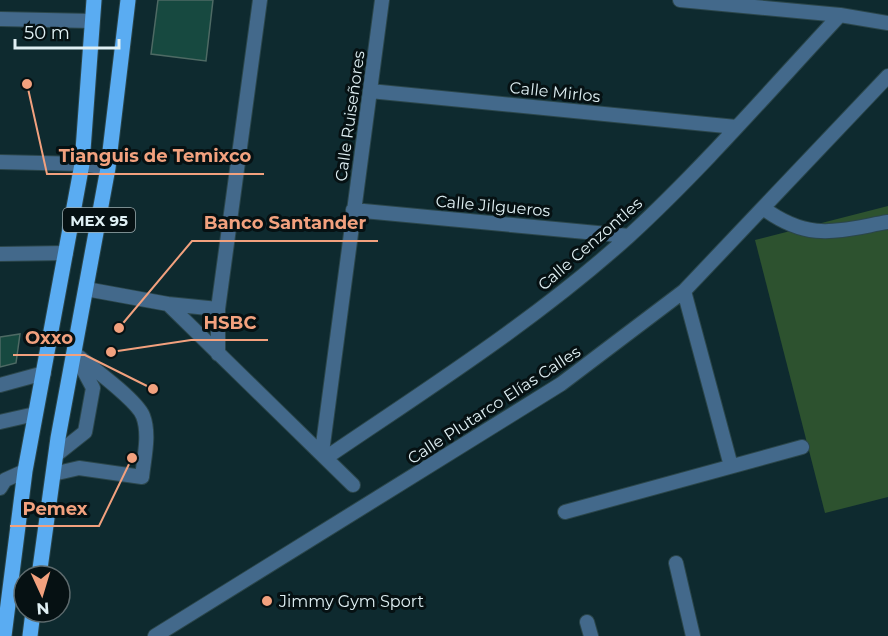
<svg xmlns="http://www.w3.org/2000/svg" width="888" height="636" viewBox="0 0 888 636" font-family="Montserrat,sans-serif">
  <style>
    .green { fill: #2d522f }
    .building { fill: #174940; stroke: #4e6a64; stroke-width: 1.5 }
    .lines { fill: none; stroke-linecap: round; stroke-linejoin: round }
    .minor-casing { stroke: #2b464b; stroke-width: 16 }
    .major-casing { stroke: #2b464b; stroke-width: 17 }
    .minor { stroke: #43698b; stroke-width: 14 }
    .major { stroke: #5aacf2; stroke-width: 15 }
    .poi-dot { fill: #f2a17e; stroke: #061113; stroke-width: 2 }
    .labels { text-anchor: middle; dominant-baseline: central; stroke-width: 6; stroke-linejoin: round; paint-order: stroke }
    .shield { fill: #061113; stroke: #9fadb0; stroke-width: 1.5 }
    .shield-label { font-size: 15px; font-weight: bold; fill: #e0f0f4 }
    .street-label { font-size: 16px; fill: #e0f0f4; stroke: #061113 }
    .poi-label { font-size: 16px; fill: #e0f0f4; stroke: #061113; text-anchor: start }
    .leader { fill: none; stroke: #f2a17e; stroke-width: 2 }
    .callout-dot { fill: #f2a17e; stroke: #061113; stroke-width: 2 }
    .callout-label { font-size: 18px; text-anchor: middle; font-weight: bold; fill: #f2a17e; stroke: #061113; stroke-width: 6; stroke-linejoin: round; paint-order: stroke }
  </style>
  <rect width="100%" height="100%" fill="#0e2a2f"/>
  <path class="green" d="M888,206V497L825,513L755,240Z"/>
  <path class="building" d="M158,0H213L206,61L151,54Z
    M20,334L16,363L0,367V337Z"/>
  <g class="lines">
    <defs>
      <path id="minor" d="M680,0L840,15L888,23
        M0,19L92,21
        M370,91L736,127
        M0,162L82,164L108,168
        M763,208C809,242 836,231 888,222
        M353,210L629,236
        M0,254L66,253
        M86,289L168,304L218,309
        M684,291L731,466
        M168,304L353,485
        M218,354V309L260,0
        M0,385L44,373
        M0,422L35,414
        M322,452L382,0
        M56,455L85,432L93,388L78,360
        M327,457C430,387 536,320 629,236C702,169 772,88 840,15
        M53,474L79,468L142,477C144,458 150,434 143,416C137,400 89,365 74,353
        M0,488L5,480L25,471
        M565,512L802,447
        M676,563L693,636
        M587,622L591,636
        M155,636L561,384L684,291L888,76"/>
      <path id="major" d="M39,576L58,438L108,168L128,0
        M4,636L25,471L82,164L94,0
        M30,636L33,612"/>
    </defs>
    <use href="#minor" class="minor-casing"/>
    <use href="#major" class="major-casing"/>
    <use href="#minor" class="minor"/>
    <use href="#major" class="major"/>
  </g>
  <circle class="poi-dot" cx="267" cy="601" r="6"/>
  <g class="labels">
    <rect class="shield" x="63" y="208" width="72" height="24" rx="4.5"/>
    <g class="shield-label">
      <text x="99" y="220">MEX 95</text>
    </g>
    <g class="street-label">
      <text transform="translate(555 92) rotate(6)">Calle Mirlos</text>
      <text transform="translate(350 116) rotate(-82)">Calle Ruiseñores</text>
      <text transform="translate(493 206) rotate(5)">Calle Jilgueros</text>
      <text transform="translate(590 244) rotate(-41)">Calle Cenzontles</text>
      <text transform="translate(494 405) rotate(-33)">Calle Plutarco Elías Calles</text>
    </g>
    <g class="poi-label">
      <text x="279" y="601">Jimmy Gym Sport</text>
    </g>
  </g>
  <path class="leader" d="M27 84L47 174H264M119 328L192 241H378M111 352L191 340H268M153 389L85 355H13M132 458L99 526H10"/>
  <g class="callout-dot">
    <circle cx="27" cy="84" r="6"/>
    <circle cx="119" cy="328" r="6"/>
    <circle cx="111" cy="352" r="6"/>
    <circle cx="153" cy="389" r="6"/>
    <circle cx="132" cy="458" r="6"/>
  </g>
  <g class="callout-label">
    <text x="155" y="162">Tianguis de Temixco</text>
    <text x="285" y="229">Banco Santander</text>
    <text x="230" y="329">HSBC</text>
    <text x="49" y="344">Oxxo</text>
    <text x="55" y="515">Pemex</text>
  </g>
  <g transform="translate(42 594) rotate(176)"><circle r="28" fill="#061113" stroke="#5d6a6d" stroke-width="1.5"/>
  <path d="M0-4.5L10 22L0 15L-10 22Z" fill="#f2a17e"/>
  <text y="-9" font-size="16" font-weight="bold" text-anchor="middle" fill="#e0f0f4">N</text>
  </g>
  <path d="M15 39v9h104v-9" fill="none" stroke="#e0f0f4" stroke-width="3"/>
  <text x="24" y="39" font-size="18" fill="#e0f0f4" stroke="#061113" stroke-width="4.5" paint-order="stroke">50 m</text>
</svg>
